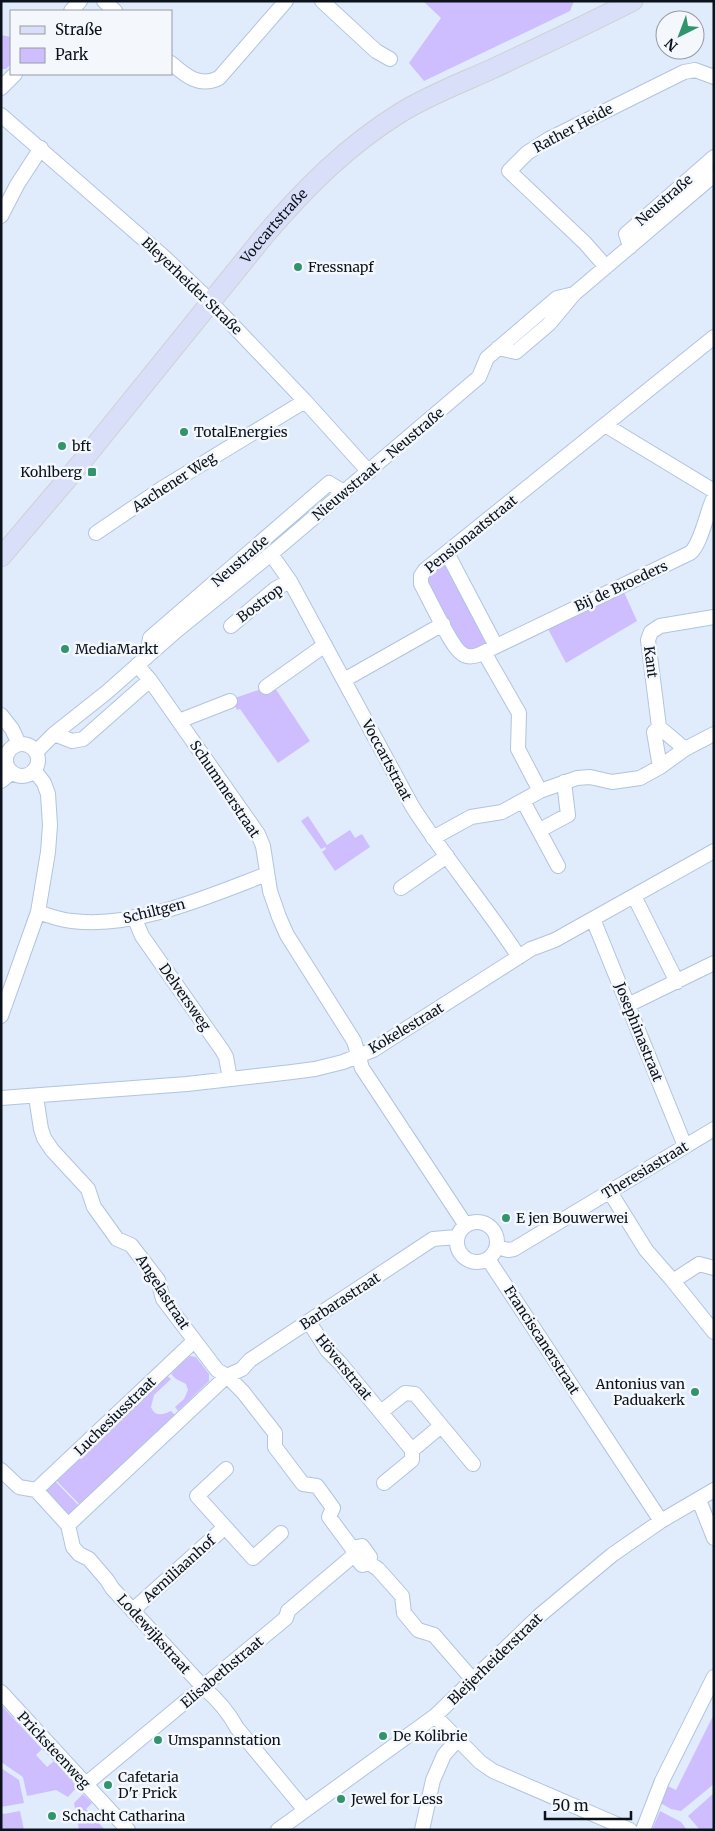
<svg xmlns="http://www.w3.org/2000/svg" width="715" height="1831" viewBox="0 0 715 1831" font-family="Merriweather,serif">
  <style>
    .green { fill: #cebeff }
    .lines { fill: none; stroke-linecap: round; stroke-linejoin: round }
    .minor-casing { stroke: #b1c4df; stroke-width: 16 }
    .major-casing { stroke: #ced0d1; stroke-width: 21 }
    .minor { stroke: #fff; stroke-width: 14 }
    .major { stroke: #dadff9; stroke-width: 19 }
    .poi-dot { fill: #32946e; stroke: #f4f8fd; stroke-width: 2 }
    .labels { text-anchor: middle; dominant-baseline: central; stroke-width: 5; stroke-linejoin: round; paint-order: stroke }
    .street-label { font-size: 14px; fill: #0b121b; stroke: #f4f8fd }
    .poi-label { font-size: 14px; fill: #0b121b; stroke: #f4f8fd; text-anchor: start }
  </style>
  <rect width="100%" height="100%" fill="#e0ebfc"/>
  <path class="green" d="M423,1H574L570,11L424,81L409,63L441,18Z
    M1,35L11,37V64L6,69H1Z
    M446,559L492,643L476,651L461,649L427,586L426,576Z
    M624,592L637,621L566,663L548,629Z
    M264,688H275L310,741L278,763L240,709L237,710L232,699Z
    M308,816L327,845L350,830L355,838L362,834L370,847L335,871L322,852L326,849L325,847L321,849L301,821Z
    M190,1356L196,1357L209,1374V1381L178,1411L175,1407L184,1399L188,1390L186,1384L176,1379L171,1374L173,1372L170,1370L182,1359L184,1361Z
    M166,1375L171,1379L154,1395L151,1407C155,1417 163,1415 171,1411L176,1416L82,1507L55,1479Z
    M54,1480L81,1508L73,1515L67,1516L47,1497L45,1489Z
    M1,1705L42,1749L36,1755L47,1767L54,1761L77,1787L68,1797L56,1790L27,1796L23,1777L1,1762Z
    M714,1714V1784L681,1811L671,1809L657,1801L665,1785L676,1790Z
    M1,1768L19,1780L24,1803L1,1807Z
    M714,1793V1830H700L688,1816Z
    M83,1794L92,1803L86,1809L105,1830H79L74,1803Z
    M20,1811L24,1830H1V1813L4,1814Z
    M660,1811L681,1822L687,1830H652Z"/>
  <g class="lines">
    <defs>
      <path id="minor" d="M104,1L115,11
        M322,1L376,51L390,59
        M71,11L80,1
        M171,63C185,75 199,88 219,78L286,1
        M1,88L15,74
        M1,115L163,256L204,295L305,401L369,472
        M1,216L17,185L41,148
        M630,247L626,234L714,157
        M606,267L585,243L509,171L527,153L549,139L684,72L695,70L714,77
        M714,337L425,570L421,576V584C429,598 450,644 460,652C465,657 472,657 478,655L690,553C701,545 707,511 714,497
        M498,348L516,352L549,324L574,294
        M605,425L714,491
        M96,533L161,489L305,401
        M447,553L496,646
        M271,554L290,581L412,806C445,858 485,905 519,957
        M231,626L275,589L290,581
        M484,652L519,713L518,749L540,791
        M147,656L150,638L329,483L344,492
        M137,665L150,680L258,834L263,846L270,891L279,917L287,935L354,1041L362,1068L465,1224
        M344,680L443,624
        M266,687L325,645
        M1,715L12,729L19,744
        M179,721L230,701
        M659,727L654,732L660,767
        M54,734L72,741L83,739L150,680
        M6 760a16 16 0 1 1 32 0a16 16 0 1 1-32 0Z
        M685,749L659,727L648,640L651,632L660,626L714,617
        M36,752L54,734L107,692L176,631L271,554L479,377L487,358L557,298L574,294L714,175
        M1,781L12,772
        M523,801L558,866
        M540,830L568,815L564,782
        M433,838L471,817L502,812L540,791L577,778L590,777L612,782L640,778L660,767L685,749L714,734
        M401,888L447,856
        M634,896L677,982
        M38,912C49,916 60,920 72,921C135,929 209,896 267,874
        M134,917L142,936L222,1050L226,1057L230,1079
        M593,919L685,1146
        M628,1005L714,963
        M1,1016L38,912L48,852L50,825L48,794L44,783L34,770
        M36,1097L41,1129L44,1138L52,1150L88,1189L94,1207L117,1239L131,1245L158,1280L163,1299L217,1370L227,1376L243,1392L275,1433V1447L303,1484L317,1486L333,1508L329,1517L352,1548L354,1555L362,1565L369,1563L378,1569L402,1596L404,1613L418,1630L434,1635L473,1680
        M1,1098L187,1084L292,1072L315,1069L343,1062L373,1050L531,949L555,940L714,851
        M610,1192L646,1250L673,1281L714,1332
        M457 1242a20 20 0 1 1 40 0a20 20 0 1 1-40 0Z
        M497,1247L508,1250L514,1249L714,1129
        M488,1259L661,1521
        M673,1281L699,1264L714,1268
        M309,1322L327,1350L340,1363L412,1450
        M381,1412L405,1393L415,1394L473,1464
        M226,1469L197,1496L253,1558L281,1533
        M1,1470L19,1487L36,1490L68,1525L73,1547L79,1554L89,1559L107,1580L112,1588L204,1688C217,1699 229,1713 237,1728L304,1809
        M384,1483L412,1460V1450L441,1426
        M36,1490L194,1341
        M699,1500L714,1538
        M68,1525L227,1376L242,1369L250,1360L433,1239L457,1237
        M352,1548L362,1546L370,1557L369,1563
        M133,1610L225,1527
        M1,1692L128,1830
        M435,1716L480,1762L493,1771L630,1830
        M86,1784L286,1618L288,1611L354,1555
        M278,1830L435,1716L539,1616L612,1555L661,1521L714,1490
        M422,1830L433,1780L444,1755L457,1740
        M643,1830L662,1781L714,1677"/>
      <g id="major">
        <path id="s1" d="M1,557L80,464L265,235C305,188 347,146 400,113C429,95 461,83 492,69C539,47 586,25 633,1"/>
      </g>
    </defs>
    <use href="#minor" class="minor-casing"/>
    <use href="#major" class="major-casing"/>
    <use href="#minor" class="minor"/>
    <use href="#major" class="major"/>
  </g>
  <g class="poi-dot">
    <circle cx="298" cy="267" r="5"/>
    <circle cx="184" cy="432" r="5"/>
    <circle cx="62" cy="446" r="5"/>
    <rect x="87" y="467" width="10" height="10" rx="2.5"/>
    <circle cx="65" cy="649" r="5"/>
    <circle cx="506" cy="1218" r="5"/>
    <circle cx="695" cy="1392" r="5"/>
    <circle cx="383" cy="1736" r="5"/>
    <circle cx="158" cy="1740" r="5"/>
    <circle cx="108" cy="1785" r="5"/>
    <circle cx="341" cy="1799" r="5"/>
    <circle cx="52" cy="1816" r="5"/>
  </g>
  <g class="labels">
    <g class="street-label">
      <text transform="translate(573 128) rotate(-28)">Rather Heide</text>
      <text transform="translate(664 200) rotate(-41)">Neustraße</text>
      <text stroke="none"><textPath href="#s1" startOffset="429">Voccartstraße</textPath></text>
      <text transform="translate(192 286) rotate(44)">Bleyerheider Straße</text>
      <text transform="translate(378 464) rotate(-40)">Nieuwstraat - Neustraße</text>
      <text transform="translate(174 482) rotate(-33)">Aachener Weg</text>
      <text transform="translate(471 534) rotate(-39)">Pensionaatstraat</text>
      <text transform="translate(240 561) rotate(-41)">Neustraße</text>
      <text transform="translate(621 586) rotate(-25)">Bij de Broeders</text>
      <text transform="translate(260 603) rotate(-37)">Bostrop</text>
      <text transform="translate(651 662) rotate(83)">Kant</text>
      <text transform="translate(387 760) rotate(62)">Voccartstraat</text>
      <text transform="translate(225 789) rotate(56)">Schummerstraat</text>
      <text transform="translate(154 911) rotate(-14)">Schiltgen</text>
      <text transform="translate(185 997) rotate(55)">Delversweg</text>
      <text transform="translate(406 1028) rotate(-31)">Kokelestraat</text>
      <text transform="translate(639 1032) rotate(68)">Josephinastraat</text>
      <text transform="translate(645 1170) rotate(-31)">Theresiastraat</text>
      <text transform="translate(163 1292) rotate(57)">Angelastraat</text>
      <text transform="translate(340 1301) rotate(-33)">Barbarastraat</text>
      <text transform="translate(542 1340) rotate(57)">Franciscanerstraat</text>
      <text transform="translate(344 1367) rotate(51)">Höverstraat</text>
      <text transform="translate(115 1416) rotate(-44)">Luchesiusstraat</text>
      <text transform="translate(179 1569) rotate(-42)">Aemiliaanhof</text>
      <text transform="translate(154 1634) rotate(48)">Lodewijkstraat</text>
      <text transform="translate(495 1659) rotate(-44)">Bleijerheiderstraat</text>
      <text transform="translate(222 1672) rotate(-40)">Elisabethstraat</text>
      <text transform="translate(54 1750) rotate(47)">Pricksteenweg</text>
    </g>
    <g class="poi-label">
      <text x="308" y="267">Fressnapf</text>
      <text x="194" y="432">TotalEnergies</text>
      <text x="72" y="446">bft</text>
      <text x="82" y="472" text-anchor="end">Kohlberg</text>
      <text x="75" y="649">MediaMarkt</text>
      <text x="516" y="1218">E jen Bouwerwei</text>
      <text x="685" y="1384" text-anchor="end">Antonius van<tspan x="685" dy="16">Paduakerk</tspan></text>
      <text x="393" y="1736">De Kolibrie</text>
      <text x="168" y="1740">Umspannstation</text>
      <text x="118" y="1777">Cafetaria<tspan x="118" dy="16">D'r Prick</tspan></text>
      <text x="351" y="1799">Jewel for Less</text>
      <text x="62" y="1816">Schacht Catharina</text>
    </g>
  </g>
  <rect width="715" height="1831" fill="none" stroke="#0b121b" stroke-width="5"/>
  <rect x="10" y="10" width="162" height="65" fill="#f4f8fd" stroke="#979ca3"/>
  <rect x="20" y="26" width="25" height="8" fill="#dadff9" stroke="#979ca3"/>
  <text x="55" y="35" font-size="15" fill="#0b121b">Straße</text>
  <rect x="20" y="48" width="25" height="15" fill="#cebeff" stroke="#979ca3"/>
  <text x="55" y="60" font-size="15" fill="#0b121b">Park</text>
  <g transform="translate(680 35) rotate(222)"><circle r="24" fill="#f4f8fd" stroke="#979ca3"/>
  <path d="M0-4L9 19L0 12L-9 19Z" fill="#32946e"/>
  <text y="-8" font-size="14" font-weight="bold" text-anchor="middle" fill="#0b121b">N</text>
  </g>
  <path d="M545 1811v8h86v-8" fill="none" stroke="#0b121b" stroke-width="2.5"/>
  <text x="552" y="1811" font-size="15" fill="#0b121b" stroke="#f4f8fd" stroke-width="4" paint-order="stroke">50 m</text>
</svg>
